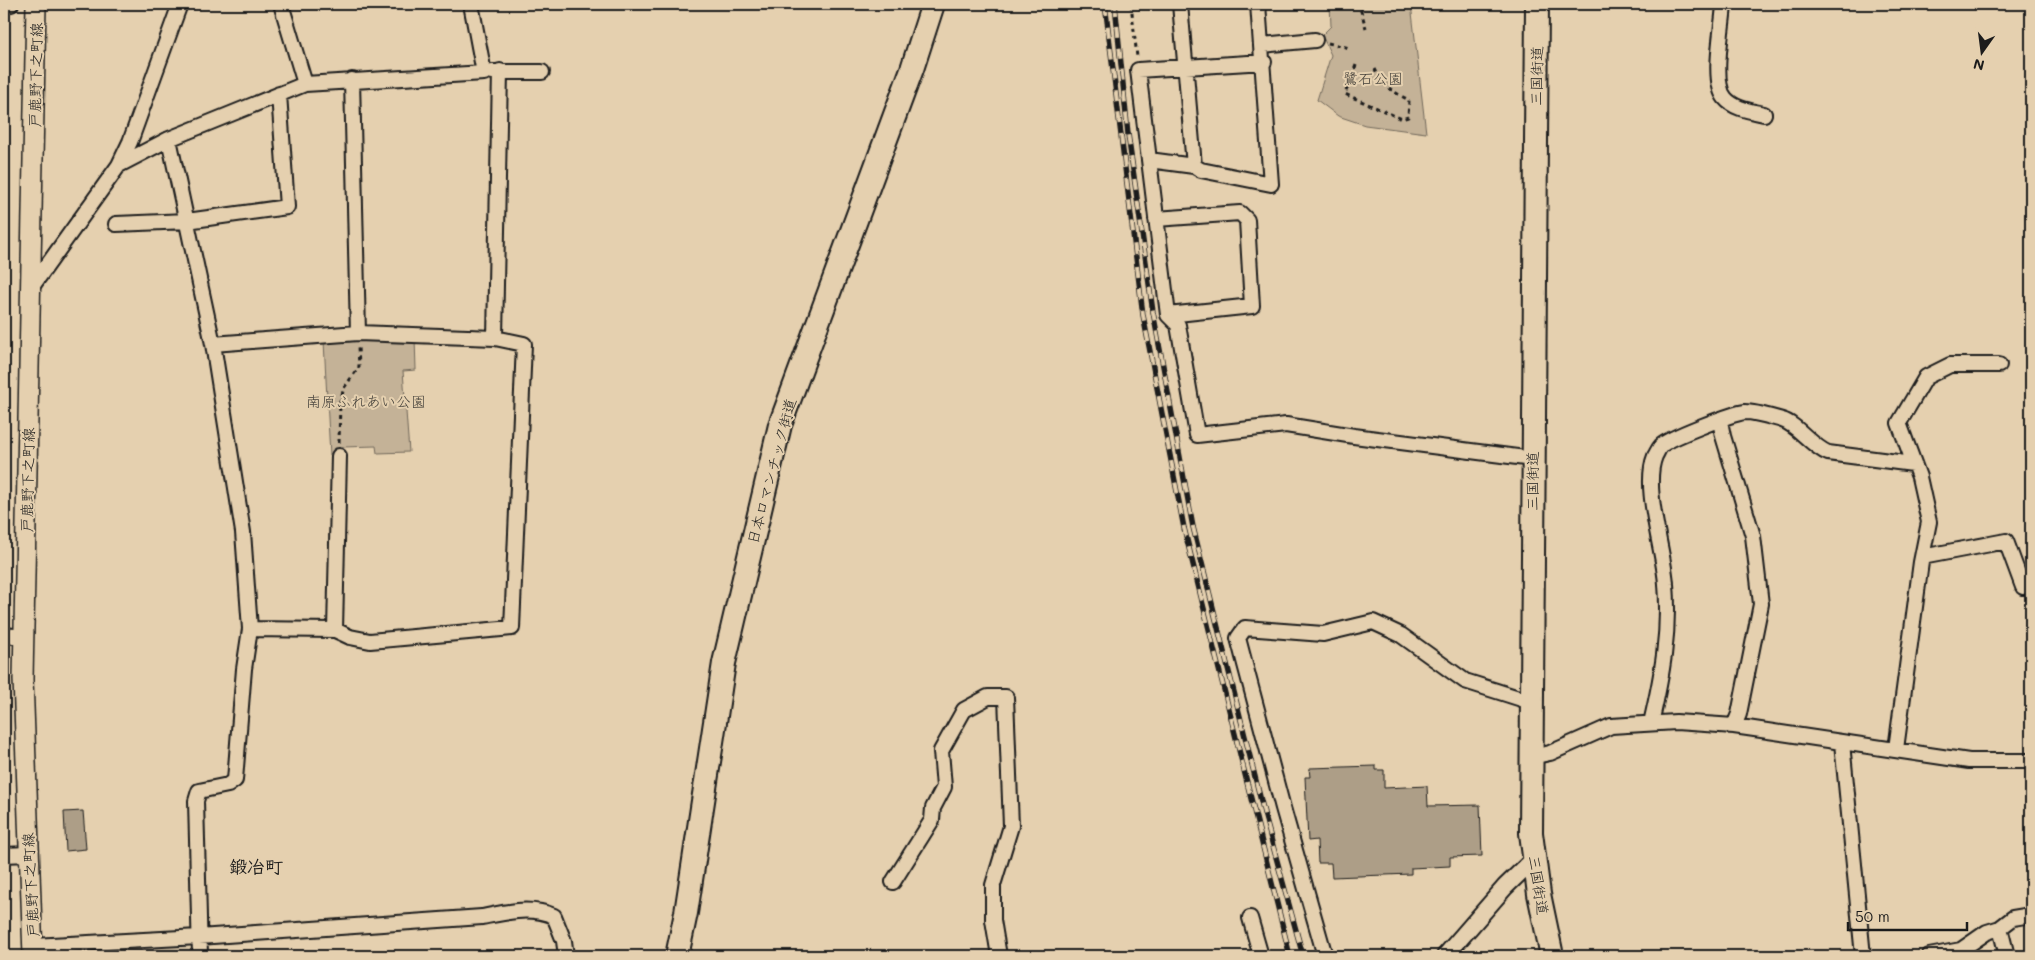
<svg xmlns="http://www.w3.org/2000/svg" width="2035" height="960" viewBox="0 0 2035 960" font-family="Mali,'Klee One',sans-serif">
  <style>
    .built { fill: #d4c1a3 }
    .green { fill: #c4b297; stroke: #70675a }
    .building { fill: #ad9e87; stroke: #1c1c1c }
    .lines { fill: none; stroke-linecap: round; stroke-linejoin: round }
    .minor-casing { stroke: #1c1c1c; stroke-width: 18 }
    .tertiary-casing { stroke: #1c1c1c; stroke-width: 20 }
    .secondary-casing { stroke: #1c1c1c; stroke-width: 22 }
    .trunk-casing { stroke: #1c1c1c; stroke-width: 26 }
    .path { stroke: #1c1c1c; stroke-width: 3; stroke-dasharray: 4 4; stroke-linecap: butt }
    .minor { stroke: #e5d0af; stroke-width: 14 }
    .tertiary { stroke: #e5d0af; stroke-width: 16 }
    .secondary { stroke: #e5d0af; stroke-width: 19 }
    .trunk { stroke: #e5d0af; stroke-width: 22 }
    .rail-casing { stroke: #1c1c1c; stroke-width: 5.5 }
    .rail { stroke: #e5d0af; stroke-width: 4; stroke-dasharray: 11; stroke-linecap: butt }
    .labels { text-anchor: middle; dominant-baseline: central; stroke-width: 4; stroke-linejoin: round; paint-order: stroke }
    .street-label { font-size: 15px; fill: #1c1c1c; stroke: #e5d0af }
    .park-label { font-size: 15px; fill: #46423b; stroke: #e5d0af }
    .quarter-label { font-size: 18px; font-weight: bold; fill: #1c1c1c; stroke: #e5d0af }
  </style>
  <rect width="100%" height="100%" fill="#e5d0af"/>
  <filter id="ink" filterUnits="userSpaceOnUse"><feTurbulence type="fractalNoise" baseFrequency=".02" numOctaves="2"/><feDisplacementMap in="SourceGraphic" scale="10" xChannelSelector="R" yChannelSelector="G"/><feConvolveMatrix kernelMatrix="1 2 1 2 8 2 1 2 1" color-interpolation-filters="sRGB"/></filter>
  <g filter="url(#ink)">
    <path class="built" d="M181,944L190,949V956H45L48,951Z"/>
    <path class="green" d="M1330,4H1411L1426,133L1365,125L1338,116L1317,100L1331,55L1322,35L1331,26Z
      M415,338L416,370L403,371L409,452L377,453L376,446L343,447L342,456H330L324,341Z"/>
    <path class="building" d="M1376,766V770H1384V788L1427,786L1428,806L1480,805L1482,856L1450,857V866L1411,868V874L1332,877L1331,863H1318L1317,840L1308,841L1305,777H1310L1309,768Z
      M83,811L86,849L66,851L64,812Z"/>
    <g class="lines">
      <defs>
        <path id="minor" d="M281,4L305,84
          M1180,4L1194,166L1201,170L1271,184L1258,4
          M1724,4C1723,27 1711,81 1725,98C1734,109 1751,111 1764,114
          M4,5L11,4
          M1262,45L1315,40
          M1264,62L1138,70L1168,315L1178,325L1197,435L1286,425L1354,436L1533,459
          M492,72H542
          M352,80L358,333
          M169,139L213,344L243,532L250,629L244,669L235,780L228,785L199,791L196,801L200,956
          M1149,160L1194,166
          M119,165L169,139L305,84L484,73L471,4
          M1156,219L1240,213L1247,220L1252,306L1168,315
          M116,224L187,221L287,207L279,94
          M31,288L119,165L130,142L180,4
          M495,338L500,71
          M213,344L358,333L495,338L524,344L512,628L370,641L350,637L335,630L250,629
          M1720,421L1723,436L1753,536L1761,604L1739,714L1734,726
          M1922,557L2006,541L2023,587
          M335,630L339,456
          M4,635L24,637
          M1651,723C1662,676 1670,632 1666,584C1664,550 1642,487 1655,456C1657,453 1658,449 1661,446C1668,438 1734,413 1745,412C1756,412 1771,417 1782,420C1797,424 1811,446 1828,453L1913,464
          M1842,743L1863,956
          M1896,749L1921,562L1929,522L1919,477L1899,423L1926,377L1950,365H1999
          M1531,757L1550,753L1611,726L1676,722L1734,726L1969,761H2031
          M4,855L28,854
          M893,882L932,820L933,808L944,787L941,751L964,710L988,697H1006L1011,826L993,885V920L999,956
          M1250,918L1261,956
          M2000,928L2007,956
          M33,946L199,937L482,917C507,912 530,906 554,916L564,941L566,956
          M1325,956L1283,808L1238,638L1245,628L1323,634L1373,622L1401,635L1465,681L1531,702
          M1929,956L1961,950L1987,932L2000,928L2013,918L2031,915"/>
        <path id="tertiary" d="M1445,956L1505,887L1534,859"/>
        <path id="secondary" d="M33,956L23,679L36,4"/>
        <path id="trunk" d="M1537,4L1531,833L1539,894L1552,956
          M677,956L686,913L724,663L780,425L912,69L933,4"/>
      </defs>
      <use href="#minor" class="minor-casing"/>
      <use href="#tertiary" class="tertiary-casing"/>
      <use href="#secondary" class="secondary-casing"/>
      <use href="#trunk" class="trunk-casing"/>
      <path class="path" d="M1131,4L1137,57
        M1355,4L1361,11L1366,28
        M1328,43L1350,48
        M1356,65L1345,94L1402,119L1408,117L1409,100C1393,92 1383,86 1375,69
        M339,443L340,401L344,388L359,367L358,347"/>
      <use href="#minor" class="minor"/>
      <use href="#tertiary" class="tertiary"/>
      <use href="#secondary" class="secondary"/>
      <use href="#trunk" class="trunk"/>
      <defs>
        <path id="rail" d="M1105,4L1143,315L1184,528L1290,956
          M1115,4L1128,134L1153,312L1193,527L1264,813L1303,956"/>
      </defs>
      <use href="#rail" class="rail-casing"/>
      <use href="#rail" class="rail"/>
    </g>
  </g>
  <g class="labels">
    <g class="street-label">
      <text transform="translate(35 75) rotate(-89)">戸鹿野下之町線</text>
      <text transform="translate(1536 76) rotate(-89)">三国街道</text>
      <text transform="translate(771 471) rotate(-75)">日本ロマンチック街道</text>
      <text transform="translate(27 480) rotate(-89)">戸鹿野下之町線</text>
      <text transform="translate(1532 481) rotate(-90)">三国街道</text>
      <text transform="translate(30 885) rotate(-93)">戸鹿野下之町線</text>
      <text transform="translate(1539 885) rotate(81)">三国街道</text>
    </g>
    <g class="park-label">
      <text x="1373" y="78">鷺石公園</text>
      <text x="366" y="401">南原ふれあい公園</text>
    </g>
    <g class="quarter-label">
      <text x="256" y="866">鍛冶町</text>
    </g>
  </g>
  <rect width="2035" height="960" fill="none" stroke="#e5d0af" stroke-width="20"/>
  <rect x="10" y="10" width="2015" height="940" fill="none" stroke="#1c1c1c" stroke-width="2" filter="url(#ink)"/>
  <g transform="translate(1982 52) rotate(194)" stroke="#e5d0af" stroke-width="4" paint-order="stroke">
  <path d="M0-4L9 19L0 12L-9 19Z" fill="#1c1c1c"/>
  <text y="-8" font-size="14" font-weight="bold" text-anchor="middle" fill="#1c1c1c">N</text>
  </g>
  <path d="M1848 922v8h119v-8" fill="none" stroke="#1c1c1c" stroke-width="2.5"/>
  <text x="1855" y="922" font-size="15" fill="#1c1c1c" stroke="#e5d0af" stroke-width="4" paint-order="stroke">50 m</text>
</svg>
